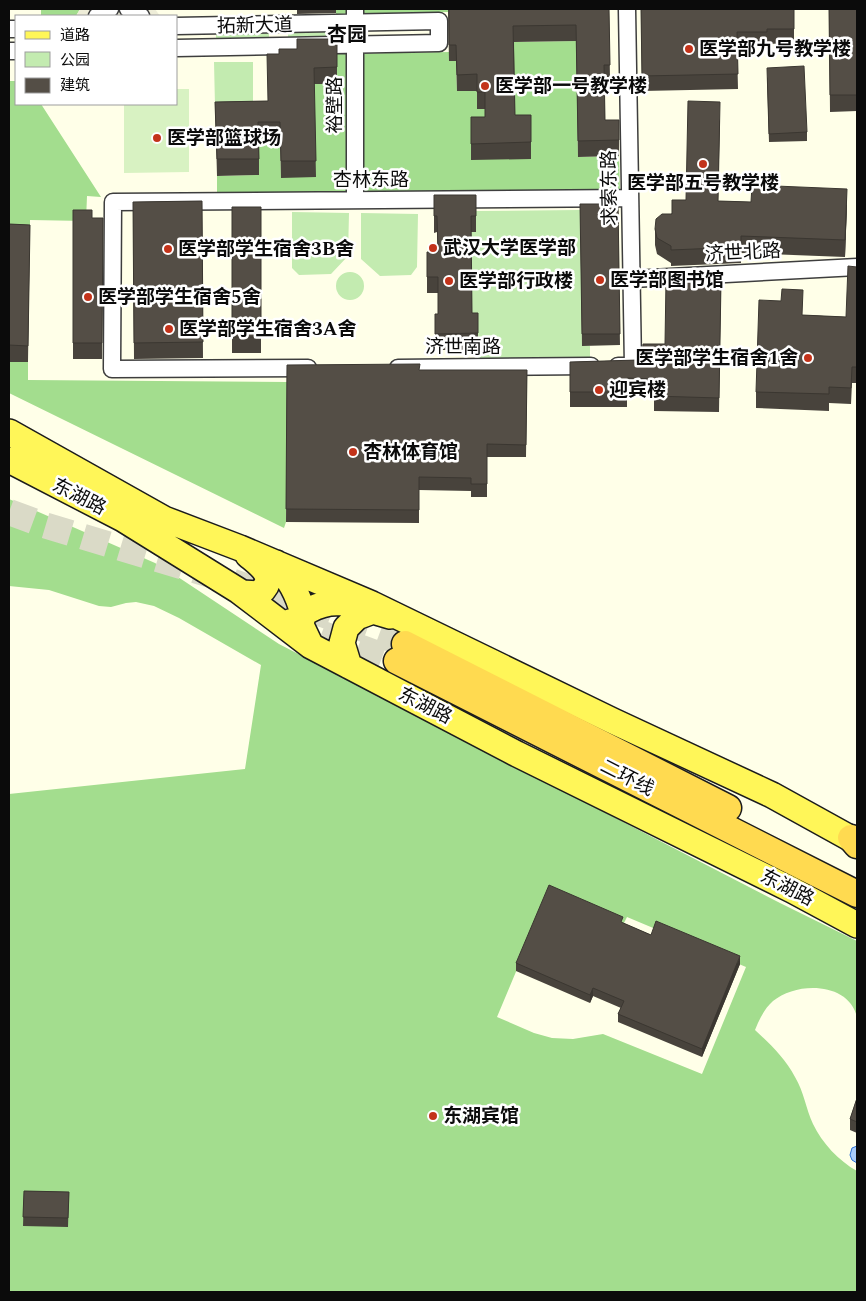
<svg xmlns="http://www.w3.org/2000/svg" width="866" height="1301" viewBox="0 0 866 1301" font-family="Spectral,'Noto Sans SC',serif">
  <style>
    .green { fill: #c3ebb0 }
    .forest { fill: #a3dd8e; fill-rule: evenodd }
    .pitch { fill: #d8f2c2 }
    .plaza { fill: #eeedd8 }
    .water { fill: #a9ccfa; stroke: #2b71d6 }
    .lines { fill: none; stroke-linecap: round; stroke-linejoin: round }
    .trunk-tunnel { stroke: #dadac7; stroke-width: 26; stroke-dasharray: 26 13; stroke-linecap: butt }
    .minor-casing { stroke: #3e3e3e; stroke-width: 19 }
    .primary-casing { stroke: #1c1c1c; stroke-width: 28 }
    .trunk-casing { stroke: #1c1c1c; stroke-width: 29 }
    .minor { stroke: #fff; stroke-width: 16 }
    .primary { stroke: #fff658; stroke-width: 25 }
    .trunk { stroke: #ffda50; stroke-width: 26 }
    .wall { fill: #48433c }
    .shaded-wall { fill: #3b3731 }
    .building { fill: #544e46; stroke: #3b3731 }
    .poi-dot { fill: #c3331a; stroke: #fff; stroke-width: 2 }
    .labels { text-anchor: middle; dominant-baseline: central; stroke-width: 5; stroke-linejoin: round; paint-order: stroke }
    .street-label { font-size: 19px; fill: #0b0b0b; stroke: #fff }
    .poi-label { font-size: 19px; font-weight: bold; fill: #0b0b0b; stroke: #fff; text-anchor: start }
    .neighbourhood-label { font-size: 20px; font-weight: bold; fill: #0b0b0b; stroke: #fff }
  </style>
  <rect width="100%" height="100%" fill="#ffffe8"/>
  <path class="green" d="M343,29V37L288,38V30Z
    M269,30V38L216,39V31Z
    M214,62H253V106H215Z
    M580,210L582,345L590,346V359L478,361V330L472,329L471,232L476,211Z
    M292,212L349,213L348,256L331,274L299,275L292,268Z
    M361,213L418,214L417,267L411,275L380,276L361,259Z
    M336 286a14 14 0 1 1 28 0a14 14 0 1 1-28 0Z"/>
  <path class="forest" d="M41,9H80L76,16H41Z
    M336,9H448V12L336,14Z
    M576,41L578,157L619,156L620,193L217,195V176L259,175L258,138H280L281,178L314,84L337,83V54L449,52L456,61L457,91H477V108L485,109V133L515,131L513,42Z
    M9,81H16V104H41L101,197L87,196L86,221L30,220V241H9Z
    M9,362H28V380L287,382L286,522L284,528L9,393Z
    M9,499L155,563L181,579L279,644L780,903L857,941V1017C849,982 797,981 773,1001C764,1009 759,1020 755,1030C770,1044 785,1058 795,1077C804,1092 806,1109 813,1124C822,1143 839,1161 857,1171V1292H9V794L245,769L261,665L179,618L154,606L136,602L126,603L111,607L99,606L49,590L9,586ZM549,893L623,925L627,917L746,967L702,1074L603,1034L573,1039L552,1038L534,1033L497,1017Z"/>
  <path class="pitch" d="M176,89H189V172L124,173V104H176Z"/>
  <path class="plaza" d="M80,9H155L160,16H76Z"/>
  <path class="water" d="M857,1146V1163L852,1160L850,1155L852,1148Z"/>
  <g class="lines">
    <path class="trunk-tunnel" d="M9,512L44,525L231,581L405,644
      M285,620L397,661"/>
    <defs>
      <path id="minor" d="M128,9L141,16
        M355,9V200
        M97,16L110,9
        M176,26L439,21V43L176,48
        M9,29H16
        M9,51H16
        M632,279L857,267
        M618,366H633L627,9
        M308,368L112,369L113,202L630,198
        M398,368L591,366"/>
      <path id="primary" d="M9,432L164,519L240,548L372,604L613,721L772,795L857,842
        M9,460L123,519L239,591L311,646L517,754L792,890L857,925
        M276,563C289,579 298,593 303,614L294,621L290,622
        M242,593L259,594C278,577 262,567 248,555
        M311,646L301,625L303,614C324,600 339,602 362,603
        M349,666L342,643L346,628L357,617L373,611L390,616"/>
      <path id="trunk" d="M405,644L728,808
        M397,661L857,894
        M851,838L857,845"/>
    </defs>
    <use href="#minor" class="minor-casing"/>
    <use href="#primary" class="primary-casing"/>
    <use href="#trunk" class="trunk-casing"/>
    <use href="#minor" class="minor"/>
    <use href="#primary" class="primary"/>
    <use href="#trunk" class="trunk"/>
  </g>
  <path class="wall" d="M297,9H336V13L297,14Z
    M448,9H609L610,81H604L605,120H619V156L578,157L576,41L514,42L515,115H531V159L471,160V117H485V109H477V91H457L456,61H449Z
    M641,9H794V43L767,44V47H737L738,89L642,91Z
    M829,9H857V111L830,112Z
    M337,39V84H314L316,177L281,178L280,138H259V175L217,176L215,102L268,101L279,54Z
    M767,77L807,132V141L769,142Z
    M720,119L718,201L847,205L845,257L741,253V263L671,266V263L657,254L655,245V229L686,200Z
    M434,195H476V232H471L472,313H478V350H435V314H438V293H427V252H438L437,232L434,233Z
    M202,201L203,358L134,359L133,202Z
    M580,204H618L620,345L582,346Z
    M232,207H261V353H232Z
    M73,210L92,218H103L102,359H73Z
    M9,224L30,225L28,362H9Z
    M857,267V383H852L851,404L829,403V411L756,408V392L781,301L802,315L846,317Z
    M721,281L719,412L654,411V393H627V407H570V362L638,360L665,344Z
    M287,365L419,370H527L526,457H487V497H471V491L419,490V523L286,522Z
    M623,923L651,935L740,964L702,1057L618,1022V1014L621,1008L593,996L590,1003L516,971V963Z
    M857,1098V1133L850,1130V1119Z
    M24,1191L69,1192L68,1227L23,1226Z"/>
  <path class="shaded-wall" d="M847,189V205L845,257V240Z
    M740,956V964L702,1057V1049Z
    M593,988V996L590,1003V995Z"/>
  <path class="building" d="M449,9H609L610,65H604L605,120H619V140L578,141L576,25L513,26L515,115H531V142L471,144V117H485V92H477V74L457,75L456,45H449Z
    M641,9H794V29H767V32H737L738,74L642,76Z
    M829,9H857V95H830Z
    M297,39H337V67L314,68L316,161H281L280,122H258L259,159H217L215,102L268,101L267,54H279V49H297Z
    M804,66L807,132L769,134L767,68Z
    M688,101L720,102L718,201L751,202L752,185L847,189L845,240L741,236V247L671,250V246L657,238L655,229L656,219L662,214H672V200H686Z
    M434,195H476V216H471L472,313H478V333L435,334V314H438V277H427V252H438L437,216H434Z
    M202,201L203,342L134,343L133,202Z
    M580,204H618L620,334H582Z
    M232,207H261V337H232Z
    M73,210H92V218H103L102,343H73Z
    M9,224L30,225L28,346L9,345Z
    M848,266L857,267V367H852L851,388L829,387V394L756,392L759,300L781,301L782,289L803,290L802,315L846,317Z
    M666,280L721,281L719,398L654,396V379L627,378V392H570V362L638,360L642,356L643,344H665Z
    M420,364L419,370H527L526,445L487,444V484H471V478L419,477V510L286,509L287,365Z
    M549,885L623,917L621,922L651,935L656,921L740,956L702,1049L618,1014L624,1001L593,988L590,995L516,963Z
    M857,1098V1122L850,1119Z
    M24,1191L69,1192L68,1218L23,1217Z"/>
  <g class="poi-dot">
    <circle cx="689" cy="49" r="5"/>
    <circle cx="485" cy="86" r="5"/>
    <circle cx="157" cy="138" r="5"/>
    <circle cx="703" cy="164" r="5"/>
    <circle cx="433" cy="248" r="5"/>
    <circle cx="168" cy="249" r="5"/>
    <circle cx="600" cy="280" r="5"/>
    <circle cx="449" cy="281" r="5"/>
    <circle cx="88" cy="297" r="5"/>
    <circle cx="169" cy="329" r="5"/>
    <circle cx="808" cy="358" r="5"/>
    <circle cx="599" cy="390" r="5"/>
    <circle cx="353" cy="452" r="5"/>
    <circle cx="433" cy="1116" r="5"/>
  </g>
  <g class="labels">
    <g class="street-label">
      <text transform="translate(255 26) rotate(-1)">拓新大道</text>
      <text transform="translate(335 105) rotate(-90)">裕壁路</text>
      <text x="371" y="180">杏林东路</text>
      <text transform="translate(610 188) rotate(-91)">求索东路</text>
      <text transform="translate(743 253) rotate(-3)">济世北路</text>
      <text x="463" y="347">济世南路</text>
      <text transform="translate(79 497) rotate(27)">东湖路</text>
      <text transform="translate(425 706) rotate(27)">东湖路</text>
      <text transform="translate(627 778) rotate(27)">二环线</text>
      <text transform="translate(787 888) rotate(27)">东湖路</text>
    </g>
    <g class="poi-label">
      <text x="699" y="49">医学部九号教学楼</text>
      <text x="495" y="86">医学部一号教学楼</text>
      <text x="167" y="138">医学部篮球场</text>
      <text x="703" y="183" text-anchor="middle">医学部五号教学楼</text>
      <text x="443" y="248">武汉大学医学部</text>
      <text x="178" y="249">医学部学生宿舍3B舍</text>
      <text x="610" y="280">医学部图书馆</text>
      <text x="459" y="281">医学部行政楼</text>
      <text x="98" y="297">医学部学生宿舍5舍</text>
      <text x="179" y="329">医学部学生宿舍3A舍</text>
      <text x="798" y="358" text-anchor="end">医学部学生宿舍1舍</text>
      <text x="609" y="390">迎宾楼</text>
      <text x="363" y="452">杏林体育馆</text>
      <text x="443" y="1116">东湖宾馆</text>
    </g>
    <g class="neighbourhood-label">
      <text x="347" y="35">杏园</text>
    </g>
  </g>
  <rect width="866" height="1301" fill="none" stroke="#0b0b0b" stroke-width="20"/>
  <rect x="15" y="15" width="162" height="90" fill="#ffffff" stroke="#9d9d9d"/>
  <rect x="25" y="31" width="25" height="8" fill="#fff658" stroke="#9d9d9d"/>
  <text x="60" y="40" font-size="15" fill="#0b0b0b">道路</text>
  <rect x="25" y="52" width="25" height="15" fill="#c3ebb0" stroke="#9d9d9d"/>
  <text x="60" y="65" font-size="15" fill="#0b0b0b">公园</text>
  <rect x="25" y="78" width="25" height="15" fill="#544e46" stroke="#9d9d9d"/>
  <text x="60" y="90" font-size="15" fill="#0b0b0b">建筑</text>
</svg>
